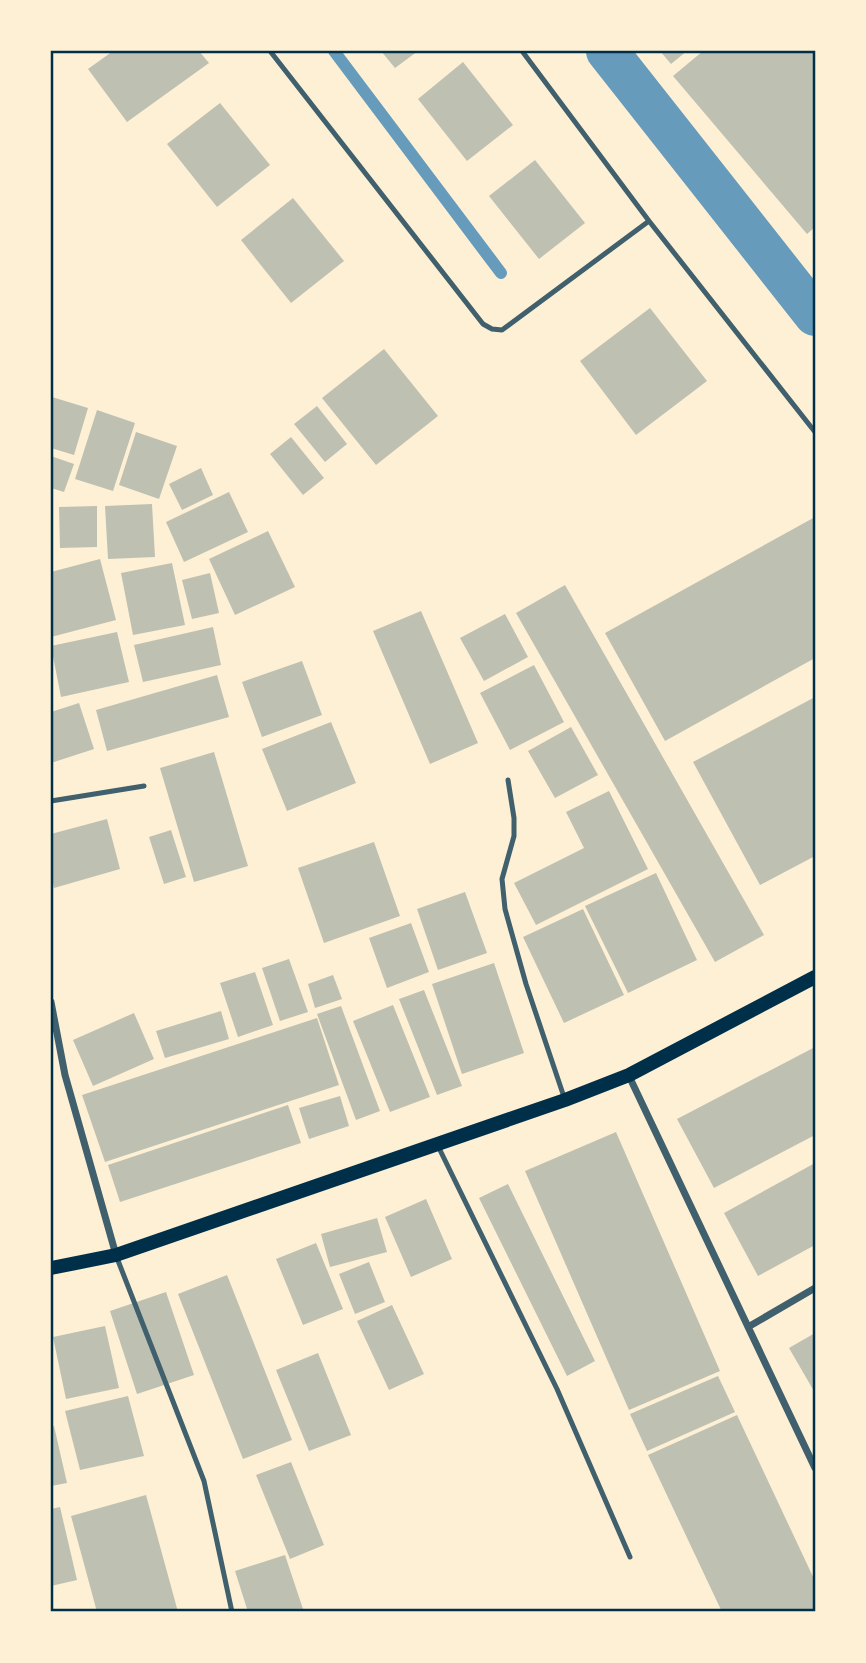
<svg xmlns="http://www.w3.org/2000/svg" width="866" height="1663" viewBox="0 0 866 1663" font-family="Montserrat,sans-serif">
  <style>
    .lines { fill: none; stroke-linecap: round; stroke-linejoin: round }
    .stream { stroke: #669bbc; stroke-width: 12 }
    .canal { stroke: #669bbc; stroke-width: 42 }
    .building { fill: #bec0b2 }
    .service { stroke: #3f606c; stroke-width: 5 }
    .minor { stroke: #3f606c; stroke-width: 7 }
    .secondary { stroke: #003049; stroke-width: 14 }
    .neatline { fill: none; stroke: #003049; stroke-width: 2.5 }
  </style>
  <rect width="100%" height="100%" fill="#fdf0d5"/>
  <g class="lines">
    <path class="stream" d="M334,51L501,273"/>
    <path class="canal" d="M607,51L815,315"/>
  </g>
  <path class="building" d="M113,51H199L209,63L127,122L88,69Z
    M381,51H418L395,68Z
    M660,51H687L671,64Z
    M703,51H815V227L807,234L673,76Z
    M463,62L513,125L467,161L418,99Z
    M220,103L270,165L217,207L167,144Z
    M535,160L585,223L539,259L489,196Z
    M293,198L344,261L291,303L241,240Z
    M650,308L707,381L636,435L580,361Z
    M384,349L438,416L376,465L322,398Z
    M52,397L88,408L74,455L51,448Z
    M317,406L347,444L325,462L294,424Z
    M97,410L135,423L113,491L75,479Z
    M136,432L177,446L159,499L119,485Z
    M291,437L324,478L303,495L270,454Z
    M51,456L74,464L64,492L51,488Z
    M201,468L213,495L182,510L169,484Z
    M229,492L248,532L184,562L166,522Z
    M152,504L155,557L108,559L105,506Z
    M97,506V547L60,548L59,507Z
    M815,517V658L665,741L605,633Z
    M268,531L295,587L235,615L209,559Z
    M100,559L116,620L51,637V572Z
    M172,563L185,625L133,635L121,573Z
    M210,573L219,613L192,619L182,580Z
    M565,585L764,935L715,962L516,613Z
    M421,611L478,743L430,764L373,631Z
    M505,614L528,657L484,681L460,638Z
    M213,627L221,665L143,682L134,645Z
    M117,632L129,682L61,697L51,646Z
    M302,661L322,715L262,737L242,682Z
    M534,665L564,722L510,750L480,693Z
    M217,675L229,717L107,751L96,710Z
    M815,697V856L760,885L693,762Z
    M79,703L94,749L51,763V712Z
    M331,722L356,783L287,811L262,749Z
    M571,727L598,775L555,798L528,751Z
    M214,752L248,866L194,882L160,768Z
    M609,791L648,869L536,925L514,883L584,848L566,812Z
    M107,819L120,869L54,888L51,875V834Z
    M171,830L186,877L164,884L149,837Z
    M374,842L400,916L324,943L298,868Z
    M656,873L697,960L628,993L585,906Z
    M465,892L487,953L438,970L417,909Z
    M583,909L624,995L564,1023L523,937Z
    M411,923L429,972L387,988L369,938Z
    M289,959L308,1012L280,1021L262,968Z
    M494,963L524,1053L462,1074L432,984Z
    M255,972L273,1025L238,1037L220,983Z
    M333,975L342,999L315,1008L308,984Z
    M424,990L462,1086L437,1095L399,999Z
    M393,1005L430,1097L390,1112L353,1021Z
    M341,1006L380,1111L356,1120L317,1014Z
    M221,1011L229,1039L165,1058L156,1031Z
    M134,1013L154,1059L93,1086L73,1040Z
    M317,1018L339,1085L105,1162L82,1095Z
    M815,1047V1135L714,1188L677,1119Z
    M340,1096L349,1126L309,1139L299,1108Z
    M288,1105L301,1143L120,1202L108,1165Z
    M616,1132L720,1371L629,1410L525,1171Z
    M815,1163V1245L758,1276L724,1213Z
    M508,1184L595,1361L567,1376L479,1198Z
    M426,1199L452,1259L411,1277L385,1217Z
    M377,1218L387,1252L330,1267L321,1234Z
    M316,1243L343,1309L303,1325L276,1259Z
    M369,1262L385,1302L355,1314L339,1274Z
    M227,1275L292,1440L243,1459L178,1294Z
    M166,1292L194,1375L137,1394L110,1311Z
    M392,1305L424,1374L389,1390L357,1321Z
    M105,1326L119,1388L66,1399L53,1337Z
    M815,1333V1393L789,1348Z
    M318,1353L351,1435L309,1451L276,1370Z
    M718,1376L735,1412L647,1451L630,1414Z
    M128,1396L144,1456L80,1470L65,1411Z
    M737,1415L815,1581V1612H722L648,1455Z
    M54,1426L67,1483L51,1486V1427Z
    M291,1462L324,1545L290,1559L256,1475Z
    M146,1495L178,1612H97L71,1516Z
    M60,1507L77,1580L51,1586V1509Z
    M285,1555L304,1612H248L235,1571Z"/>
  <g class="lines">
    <path class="service" d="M270,51L483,324L492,329L502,330L649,221
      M522,51L649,221L815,432
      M508,780L514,818V836L502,879L505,909L526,984L564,1097
      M51,801L144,786
      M437,1144L557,1389L630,1557
      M117,1258L204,1481L232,1612"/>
    <path class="minor" d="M51,1002L65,1075L116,1255
      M629,1076L815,1468
      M748,1327L815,1288"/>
    <path class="secondary" d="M51,1268L116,1255L565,1100L629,1075L815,977"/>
  </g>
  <rect width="866" height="1663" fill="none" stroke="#fdf0d5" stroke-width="105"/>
  <rect x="52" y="52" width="762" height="1558" class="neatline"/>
</svg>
